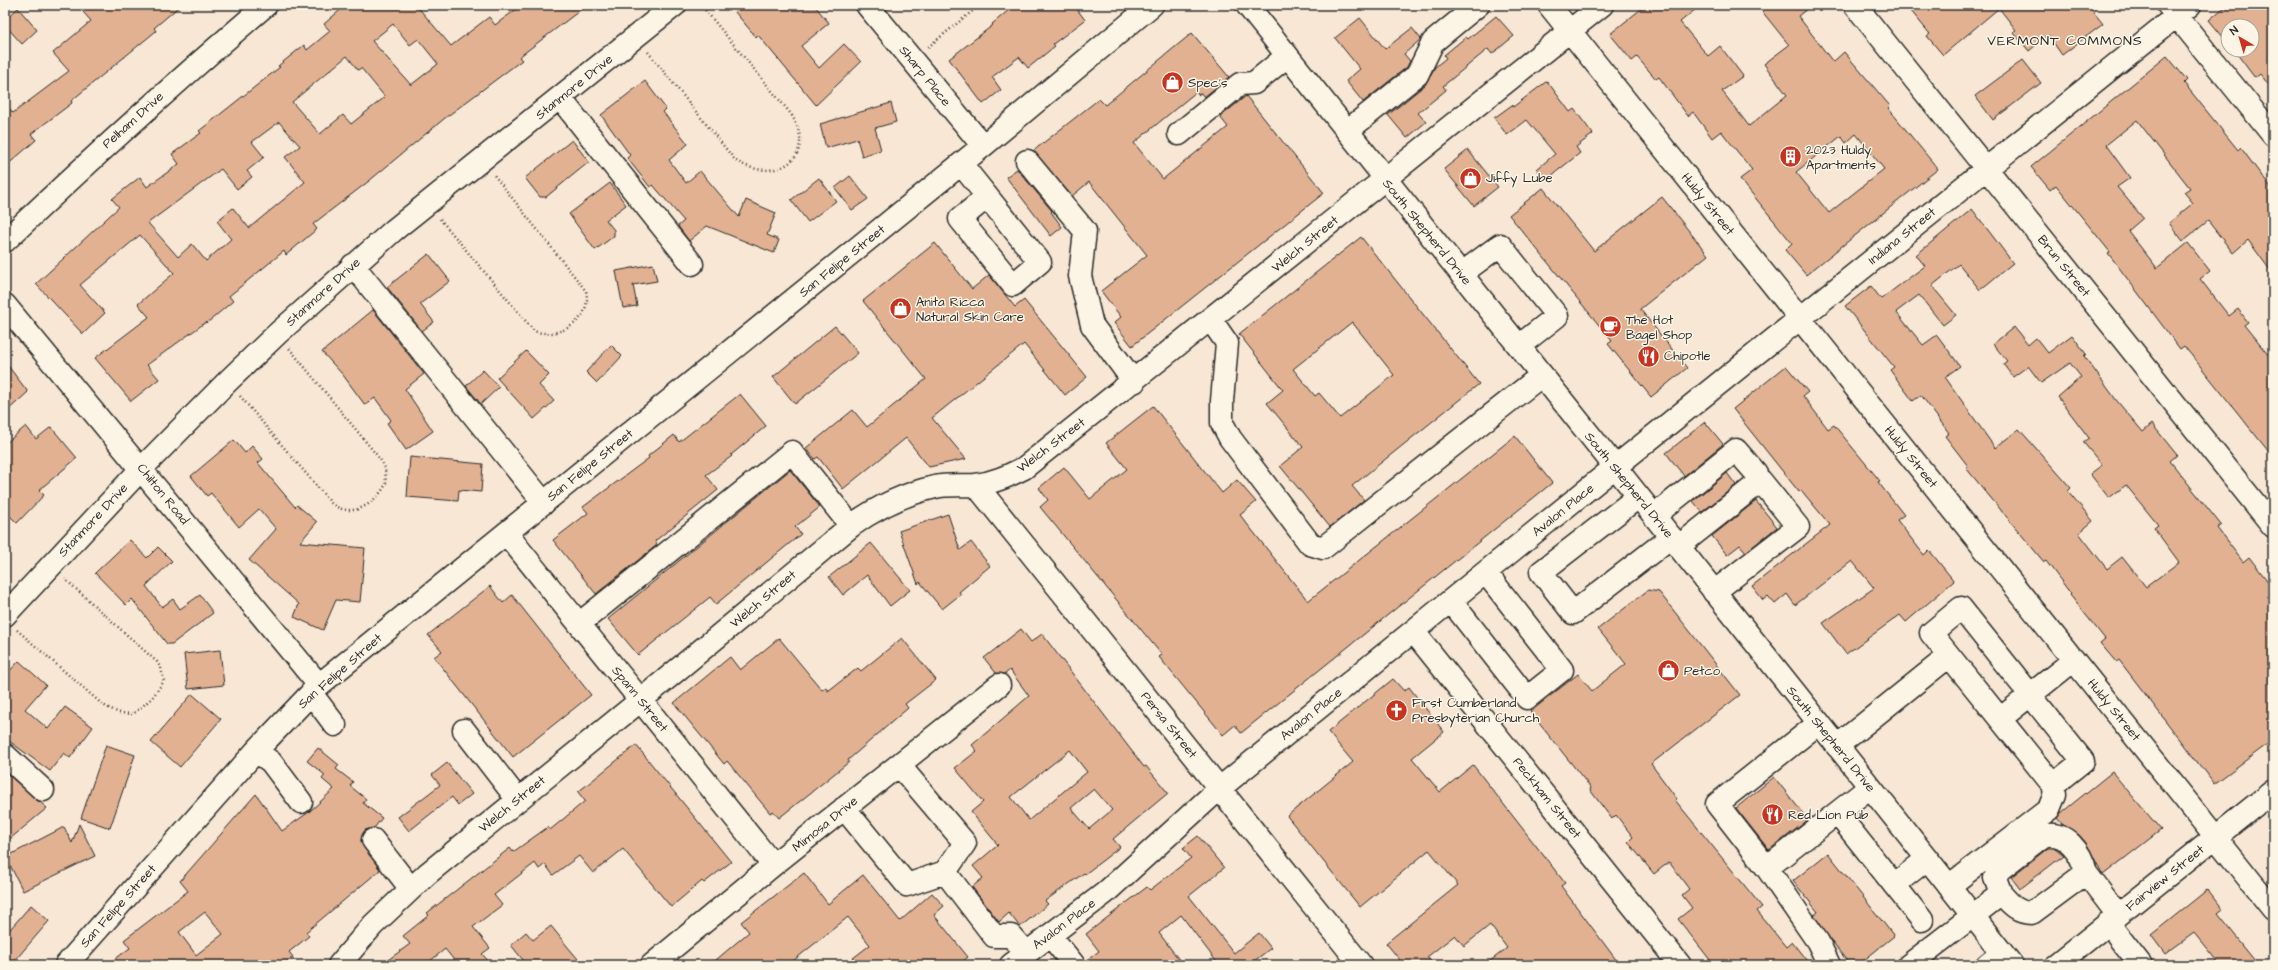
<svg xmlns="http://www.w3.org/2000/svg" width="2278" height="970" viewBox="0 0 2278 970" font-family="'Architects Daughter',sans-serif">
  <style>
    .building { fill: #e1b192; stroke: #2b2b2b; fill-rule: evenodd }
    .lines { fill: none; stroke-linecap: round; stroke-linejoin: round }
    .minor-casing { stroke: #2b2b2b; stroke-width: 25 }
    .major-casing { stroke: #2b2b2b; stroke-width: 25 }
    .path { stroke: #2b2b2b; stroke-width: 2.5; stroke-dasharray: 1 3; stroke-linecap: butt }
    .minor { stroke: #fcf5e5; stroke-width: 22 }
    .major { stroke: #fcf5e5; stroke-width: 22 }
    .labels { text-anchor: middle; dominant-baseline: central; stroke-width: 3; stroke-linejoin: round; paint-order: stroke }
    .street-label { font-size: 13px; fill: #2b2b2b; stroke: #fcf5e5 }
    .poi-label { font-size: 13px; fill: #2b2b2b; stroke: #fcf5e5; text-anchor: start }
    .neighbourhood-label { font-size: 14px; letter-spacing: 1px; fill: #2b2b2b; stroke: #fcf5e5 }
  </style>
  <rect width="100%" height="100%" fill="#f7e7d4"/>
  <filter id="ink" filterUnits="userSpaceOnUse"><feTurbulence type="fractalNoise" baseFrequency=".025" numOctaves="2"/><feDisplacementMap in="SourceGraphic" scale="8" xChannelSelector="R" yChannelSelector="G"/><feConvolveMatrix kernelMatrix="1 2 1 2 8 2 1 2 1" color-interpolation-filters="sRGB"/></filter>
  <g filter="url(#ink)">
    <path class="building" d="M77,5H181L154,28L156,31L71,101L72,103L31,134L36,140L5,167V104L13,113L69,71L53,53L91,21Z
      M346,5H416L451,46L489,17L495,25L522,5H587L519,57L522,60L445,118L369,181L313,224L317,229L286,255L284,251L229,296L233,301L207,323L206,322L147,365L159,379L131,401L95,358L149,317L138,304L174,273L140,235L80,285L105,313L83,334L36,284L119,207L112,199L140,177L147,187L179,164L172,154L201,133L199,131L280,67L278,66L304,45L307,50L330,31L324,24ZM393,24L410,45L418,39L438,64L411,85L372,41ZM347,56L358,70L361,68L385,97L351,124L343,115L320,134L292,102ZM279,122L300,146L285,157L305,182L249,228L233,208L217,221L231,239L206,261L192,244L178,257L148,223L221,169L237,189L252,177L247,171L264,157L252,142Z
      M729,5H814L829,23L801,46L819,68L844,44L861,62L816,105L758,35L756,37Z
      M1015,5H1074L1085,20L1053,44L1055,46L1028,68L1019,57L992,77L1001,90L983,104L949,59L993,25L992,24Z
      M1646,5H1701L1680,22L1708,56L1720,46L1743,76L1722,91L1749,126L1787,95L1764,64L1789,45L1757,5H1812L1798,16L1833,62L1844,52L1890,106L1888,108L1938,169L1806,275L1785,250L1792,243L1740,179L1752,170L1721,131L1712,138L1693,112L1688,116L1659,77L1656,79L1637,57L1632,61L1610,34ZM1856,134L1884,169L1829,213L1796,172L1841,136L1846,143Z
      M1906,5H2088L2103,24L2062,55L2048,35L2029,51L2013,32L2016,30L1999,8L1943,55L1927,36L1930,34Z
      M2227,5H2273V90L2260,74L2255,78L2234,50H2252V26H2228V43L2209,20Z
      M18,8L37,30L22,44L5,25V20Z
      M1496,16L1514,36L1492,54L1488,49L1443,86L1446,90L1418,113L1426,122L1407,138L1388,115L1425,85L1435,67L1446,58L1444,55L1466,37L1468,39Z
      M1360,18L1385,49L1412,28L1421,39L1404,54L1410,61L1407,67L1363,102L1346,81L1360,69L1335,38Z
      M1192,33L1229,77L1204,97L1201,93L1198,95L1196,92L1134,143L1163,179L1228,127L1220,117L1246,96L1324,193L1132,346L1114,323L1121,317L1101,291L1147,255L1089,182L1072,196L1033,151L1099,99L1105,105Z
      M2167,56L2187,80L2184,83L2238,150L2241,148L2273,191V274L2248,240L2233,253L2208,221L2183,241L2169,223L2193,203L2184,192L2190,188L2137,120L2106,145L2130,178L2117,187L2143,218L2128,231L2157,268L2188,243L2210,271L2200,279L2229,316L2238,309L2248,322L2244,325L2273,361V457L2184,346L2180,349L2108,253L2110,252L2056,185L2050,190L2031,167Z
      M2023,60L2041,83L1993,120L1975,96Z
      M645,81L666,109L663,112L688,144L669,160L686,183L700,171L739,217L746,200L776,213L767,235L779,240L774,253L707,226L689,241L678,226L684,221L653,185L650,187L627,158L630,155L601,115Z
      M1547,81L1570,112L1574,109L1593,134L1576,147L1580,153L1546,180L1537,169L1555,154L1527,120L1507,135L1494,118L1512,105L1513,107Z
      M891,103L896,122L875,128L881,150L862,156L857,139L826,148L820,124Z
      M572,140L589,162L546,197H540L525,178Z
      M1468,150L1498,187L1474,206L1444,169Z
      M1017,169L1052,211L1051,212L1062,227L1051,236L1006,177Z
      M850,176L868,199L852,210L835,188Z
      M819,178L836,201L808,222L791,200Z
      M610,183L626,205L606,220L614,230V236L595,250L569,214Z
      M1543,188L1594,251L1662,197L1708,255L1640,309L1687,368L1651,397L1608,344L1612,341L1509,215Z
      M1972,209L2013,263L1980,290L1959,264L1932,286L1956,315L1943,325L1919,295L1896,312L1923,345L1937,335L1960,366L1945,377L1995,448L2019,429L2071,488L2068,491L2093,521L2079,533L2107,569L2122,557L2146,587L2179,562L2154,528L2158,525L2126,485L2109,498L2090,474L2102,465L2083,442L2089,438L2058,397L2081,377L2070,363L2041,383L2028,366L2013,377L2003,364L2007,361L1993,344L2014,327L2028,345L2036,338L2048,353L2072,335L2086,354L2084,356L2117,401L2143,432L2152,424L2177,455L2170,461L2221,525L2217,528L2243,562L2249,557L2273,588V740L2214,784L2119,660L2116,662L2100,643L2105,639L2070,595L2071,594L2046,561L2044,562L1966,468L1968,466L1945,436L1949,433L1921,395L1913,401L1890,370L1894,367L1845,306L1871,286L1881,299L1925,266L1916,255Z
      M1361,237L1479,384L1352,486L1364,500L1330,527L1280,466L1303,447L1267,403L1283,390L1239,334ZM1352,322L1394,375L1340,418L1319,393L1315,396L1293,369Z
      M935,243L972,289L989,275L1015,307L1024,300L1087,377L1065,395L1024,344L932,418L966,459L929,467L906,438L843,489L818,457L815,459L806,448L853,410L867,427L926,379L863,301Z
      M429,254L450,281L420,304L434,322L422,331L387,287Z
      M653,264L657,281L633,285L637,306L623,308L616,271Z
      M373,310L424,374L405,389L433,431L406,450L387,423L391,420L375,398L365,405L343,375L322,352Z
      M835,326L858,353L795,404L773,377Z
      M611,345L622,356L597,383L586,372Z
      M526,351L549,375L539,385L554,401L534,419L497,378Z
      M5,362L28,392L5,413Z
      M1786,366L1808,392L1803,396L1828,429L1834,425L1880,481L1878,482L1904,515L1897,520L1924,555L1929,550L1954,581L1906,622L1900,615L1846,654L1823,623L1874,588L1852,561L1795,605L1787,594L1775,604L1768,596L1763,600L1752,586L1830,525L1801,490L1799,492L1733,409Z
      M483,370L499,387L481,404L466,386Z
      M740,394L766,426L731,455L732,456L706,475L718,490L655,541L657,545L596,594L553,540L588,513L583,507L649,458L648,456L674,435L679,442Z
      M1153,406L1222,493L1237,480L1256,502L1240,515L1308,601L1515,436L1552,483L1241,733L1235,725L1223,735L1159,657L1162,655L1040,507L1048,500L1039,488L1064,467L1090,499L1127,469L1106,443Z
      M1705,422L1723,444L1684,476L1666,453Z
      M26,426L36,439L51,427L77,458L39,490L44,495L17,523L5,511V444Z
      M234,440L245,453L252,446L263,459L258,463L295,507L297,505L317,522L300,542L365,548L360,602L336,600L323,630L294,617L299,604L249,560L276,529L259,509L239,527L211,493L207,496L191,476Z
      M410,457L483,464L481,492L459,490L458,501L407,497Z
      M790,470L820,507L795,527L801,534L716,604L710,597L638,655L608,619Z
      M1727,473L1736,485L1702,512L1693,501Z
      M1756,501L1777,527L1746,552L1740,545L1727,555L1712,536Z
      M948,514L960,550L971,542L990,566L959,592L961,594L942,609L920,582L918,584L899,531Z
      M130,540L147,558L158,547L172,561L146,586L162,607L173,599L180,609L200,595L213,613L172,644H167L132,599L126,605L95,573Z
      M871,543L910,590L890,606L867,575L843,595L829,577Z
      M490,586L503,603L512,595L591,695L513,757L434,657L442,651L428,635Z
      M1648,590L1659,592L1740,695L1651,764L1677,799L1675,800L1762,907L1757,911L1786,947L1792,942L1810,965H1714L1678,919L1692,908L1682,895L1689,889L1669,862L1654,874L1628,842L1633,837L1616,815L1612,819L1590,790L1591,788L1530,712L1578,674L1592,691L1626,664L1598,629Z
      M1021,629L1031,642L1042,634L1144,767L1146,766L1168,793L1113,839L1120,847L1085,874L1084,873L1045,901L1048,904L1020,927L1009,913L999,922L972,887L983,878L973,866L998,845L971,812L983,802L955,768L977,751L972,745L1029,696L1010,670L1005,674L996,673L984,658ZM1070,750L1087,772L1029,820L1011,797ZM1094,789L1112,810L1089,829L1071,808Z
      M779,638L822,690L826,687L828,691L858,668L861,671L902,638L936,680L905,704L908,708L848,760L849,762L779,818L773,811L770,813L727,761L724,764L674,703L730,657L740,670Z
      M220,650L224,685L188,689L184,654Z
      M19,661L46,685L25,709L48,729L65,707L93,727L70,758L64,753L50,771L5,738V676Z
      M1393,679L1404,691L1409,687L1444,732L1412,758L1440,792L1473,765L1565,883L1561,886L1620,965H1485L1507,948L1490,925L1464,946L1455,935L1427,957L1434,965H1404L1386,943L1458,885L1429,850L1360,907L1287,816L1353,762L1328,732Z
      M192,694L221,719L180,767L151,742Z
      M106,745L135,755L110,828L81,818Z
      M636,745L731,862L704,883L702,881L671,907L623,849L593,873L579,856L553,875L545,864L539,869L535,863L494,895L502,905L473,927L490,948L482,954L492,965H458L445,949L425,965H381L410,944L403,936L429,915L427,913L510,848L513,852L548,827L550,830L585,801L578,792Z
      M318,748L339,765L336,769L353,782L350,786L366,799L363,803L382,818L374,828L365,830L361,841L380,870L306,932L309,936L289,952L293,957L282,965H107L130,948L124,940L188,891L180,881L256,794L282,831L309,812L334,789L322,779L325,775L307,761ZM205,912L223,934L196,955L179,932Z
      M447,763L472,794L458,805L452,797L409,831L398,817L440,785L432,775Z
      M5,772L47,808L5,843Z
      M2112,772L2161,830L2103,875L2086,843L2079,835L2062,824L2057,818L2061,813Z
      M1774,777L1808,820L1769,850L1736,808Z
      M79,824L95,856L23,891L6,857L64,827L72,843Z
      M1198,836L1224,868L1189,896L1234,953L1259,933L1271,948L1249,965H1219L1181,915L1159,933L1183,965H1086V961L1099,951L1086,934L1147,887L1150,890L1191,858L1183,848Z
      M2048,848H2055L2064,855L2020,889L2011,877Z
      M1828,853L1894,936L1858,965H1850L1832,942L1814,915L1818,912L1793,881Z
      M804,873L828,904L863,875L900,921L932,893L944,906L934,915L968,957L958,965H844L870,945L848,917L788,965H710L749,932L741,922Z
      M2207,890L2223,910L2218,914L2259,965H2220L2194,933L2165,954L2151,935Z
      M31,905L49,921L11,965H5V935Z
      M551,926L567,946L583,965H527L511,945L526,932L533,940Z"/>
    <g class="lines">
      <defs>
        <path id="minor" d="M867,5L983,146
          M1549,5L2273,909
          M1855,5L2273,526
          M2168,5L2273,135
          M560,98L692,264
          M1347,131L1417,75L1433,42L1478,5
          M1179,134L1240,84L1254,83L1287,56
          M1027,161L1085,231L1080,276L1092,325L1134,382
          M961,164L1040,262L1013,285L960,219L987,197
          M5,241C90,160 177,81 266,5
          M353,265L544,503
          M1461,274L1500,245L1557,316L1519,346
          M5,305L319,685
          M1211,320L1227,343L1222,401V423L1230,438L1310,544L1323,548L1542,375
          M976,485L1361,965
          M1638,497L1541,572L1573,613L1671,537
          M1654,516L1736,450L1756,473
          M506,533L773,865
          M1679,546L1761,481L1798,527L1714,592
          M1451,601L1527,698L1562,670L1486,573
          M1961,608L2083,761L2053,785L1931,633Z
          M5,615L142,468L228,381L277,334L394,230L675,5
          M579,624L792,452L851,526
          M1414,632L1680,965
          M311,693L335,725
          M2000,719L2074,660
          M1819,723L1717,804L1767,868L1818,942L1829,965
          M464,730L518,800
          M1837,746L1949,656
          M256,751L271,762L301,802
          M5,755L43,790
          M899,765L965,843L945,872
          M844,808L907,885L945,872L994,936H1011L1026,953
          M1837,813L1922,920
          M373,840L411,889
          M1767,868L1870,787
          M1894,885L1927,859
          M1949,886L2049,809L2055,794L2053,785
          M2001,894L1995,878L1999,870L2043,836C2065,829 2082,853 2086,873
          M2108,923L2141,965
          M1050,935L1074,965
          M66,965L256,751L319,685L983,146L1152,5
          M339,965L373,925L427,874L641,700L851,526C877,507 904,494 935,487C947,484 962,486 975,485C993,483 1008,476 1024,468L1602,5
          M652,965L773,865L999,685
          M1011,965L1105,893L1220,788L1615,467L2190,5
          M1909,965L2001,894C2011,905 2017,913 2032,913L2086,873L2118,915
          M1987,965L2002,953
          M2056,965L2273,791"/>
        <path id="major" d="M1247,5L2012,965"/>
      </defs>
      <use href="#minor" class="minor-casing"/>
      <use href="#major" class="major-casing"/>
      <path class="path" d="M928,47L980,5
        M648,52L735,160C773,185 820,160 791,114L701,5
        M440,219L534,331C559,340 593,320 586,291L494,175
        M240,396L332,504C353,519 375,504 386,484L385,468L380,459L289,348
        M17,630L103,705L119,713L133,714L152,698L164,681L161,668L157,662L65,579"/>
      <use href="#minor" class="minor"/>
      <use href="#major" class="major"/>
    </g>
  </g>
  <defs>
    <symbol id="shop-disc" viewBox="-11 -11 22 22"><circle r="9.5" fill="#c8321e" stroke="#fcf5e5"/><path d="M-5-2.5h2.3a2.7 3.5 0 0 1 5.4 0H5L5.5 6h-11ZM-1.5-2.5h3a1.5 2.3 0 0 0-3 0Z" fill="#fff"/></symbol>
    <symbol id="building-disc" viewBox="-11 -11 22 22"><circle r="9.5" fill="#c8321e" stroke="#fcf5e5"/><path d="M-4-6H4V6H1V3H-1V6H-4ZM-2.5-4.3h1.7v1.8h-1.7ZM.8-4.3h1.7v1.8H.8ZM-2.5-1h1.7V.8h-1.7ZM.8-1h1.7V.8H.8Z" fill="#fff"/></symbol>
    <symbol id="cafe-disc" viewBox="-11 -11 22 22"><circle r="9.5" fill="#c8321e" stroke="#fcf5e5"/><path d="M-5.5-4.5H6V0H3Q3 3.5 0 3.5H-2.5Q-5.5 3.5-5.5 0ZM3-3.2v2h1.7v-2ZM-6 4.5H4V6H-6Z" fill="#fff"/></symbol>
    <symbol id="restaurant-disc" viewBox="-11 -11 22 22"><circle r="9.5" fill="#c8321e" stroke="#fcf5e5"/><path d="M-5-6h1v4h1v-4h1v4h1v-4h1v5L-1.5 .5V6h-2V.5L-5-1ZM5-6V6H3V1.5H1.5Q1.5-4 5-6Z" fill="#fff"/></symbol>
    <symbol id="church-disc" viewBox="-11 -11 22 22"><circle r="9.5" fill="#c8321e" stroke="#fcf5e5"/><path d="M-1.2-6h2.4v3.5h3.3v2.4h-3.3V6h-2.4V-.1h-3.3v-2.4h3.3Z" fill="#fff"/></symbol>
  </defs>
  <g fill-rule="evenodd">
    <use href="#shop-disc" x="1160" y="70" width="25" height="25"/>
    <use href="#building-disc" x="1778" y="144" width="25" height="25"/>
    <use href="#shop-disc" x="1458" y="166" width="25" height="25"/>
    <use href="#shop-disc" x="888" y="296" width="25" height="25"/>
    <use href="#cafe-disc" x="1598" y="314" width="25" height="25"/>
    <use href="#restaurant-disc" x="1636" y="344" width="25" height="25"/>
    <use href="#shop-disc" x="1656" y="658" width="25" height="25"/>
    <use href="#church-disc" x="1384" y="698" width="25" height="25"/>
    <use href="#restaurant-disc" x="1760" y="802" width="25" height="25"/>
  </g>
  <g class="labels">
    <g class="street-label">
      <text transform="translate(925 76) rotate(51)">Sharp Place</text>
      <text transform="translate(574 87) rotate(-39)">Stanmore Drive</text>
      <text transform="translate(133 120) rotate(-42)">Pelham Drive</text>
      <text transform="translate(1708 204) rotate(51)">Huldy Street</text>
      <text transform="translate(1427 232) rotate(51)">South Shepherd Drive</text>
      <text transform="translate(1902 236) rotate(-39)">Indiana Street</text>
      <text transform="translate(1305 244) rotate(-39)">Welch Street</text>
      <text transform="translate(842 261) rotate(-39)">San Felipe Street</text>
      <text transform="translate(2064 266) rotate(51)">Brun Street</text>
      <text transform="translate(323 292) rotate(-42)">Stanmore Drive</text>
      <text transform="translate(1051 445) rotate(-37)">Welch Street</text>
      <text transform="translate(1911 457) rotate(51)">Huldy Street</text>
      <text transform="translate(590 465) rotate(-39)">San Felipe Street</text>
      <text transform="translate(1629 485) rotate(51)">South Shepherd Drive</text>
      <text transform="translate(163 494) rotate(51)">Chilton Road</text>
      <text transform="translate(1563 510) rotate(-39)">Avalon Place</text>
      <text transform="translate(93 520) rotate(-47)">Stanmore Drive</text>
      <text transform="translate(763 599) rotate(-40)">Welch Street</text>
      <text transform="translate(340 671) rotate(-41)">San Felipe Street</text>
      <text transform="translate(640 699) rotate(51)">Spann Street</text>
      <text transform="translate(2114 710) rotate(51)">Huldy Street</text>
      <text transform="translate(1311 714) rotate(-39)">Avalon Place</text>
      <text transform="translate(1169 725) rotate(51)">Persa Street</text>
      <text transform="translate(1831 739) rotate(51)">South Shepherd Drive</text>
      <text transform="translate(1547 798) rotate(51)">Peckham Street</text>
      <text transform="translate(512 804) rotate(-39)">Welch Street</text>
      <text transform="translate(825 824) rotate(-39)">Mimosa Drive</text>
      <text transform="translate(2165 878) rotate(-39)">Fairview Street</text>
      <text transform="translate(118 906) rotate(-48)">San Felipe Street</text>
      <text transform="translate(1064 924) rotate(-37)">Avalon Place</text>
    </g>
    <g class="poi-label">
      <text x="1188" y="83">Spec's</text>
      <text x="1806" y="150">2023 Huldy<tspan x="1806" dy="15">Apartments</tspan></text>
      <text x="1486" y="178">Jiffy Lube</text>
      <text x="916" y="302">Anita Ricca<tspan x="916" dy="15">Natural Skin Care</tspan></text>
      <text x="1626" y="320">The Hot<tspan x="1626" dy="15">Bagel Shop</tspan></text>
      <text x="1664" y="356">Chipotle</text>
      <text x="1684" y="671">Petco</text>
      <text x="1412" y="703">First Cumberland<tspan x="1412" dy="15">Presbyterian Church</tspan></text>
      <text x="1788" y="815">Red Lion Pub</text>
    </g>
    <g class="neighbourhood-label">
      <text x="2065" y="41">VERMONT COMMONS</text>
    </g>
  </g>
  <rect width="2278" height="970" fill="none" stroke="#fcf5e5" stroke-width="20"/>
  <rect x="10" y="10" width="2258" height="950" fill="none" stroke="#2b2b2b" stroke-width="1.5" filter="url(#ink)"/>
  <g transform="translate(2240 38) rotate(322)"><circle r="19" fill="#fcf5e5" stroke="#a8a49b"/>
  <path d="M0-3L7 15L0 10L-7 15Z" fill="#c8321e"/>
  <text y="-6" font-size="11" font-weight="bold" text-anchor="middle" fill="#2b2b2b">N</text>
  </g>
</svg>
